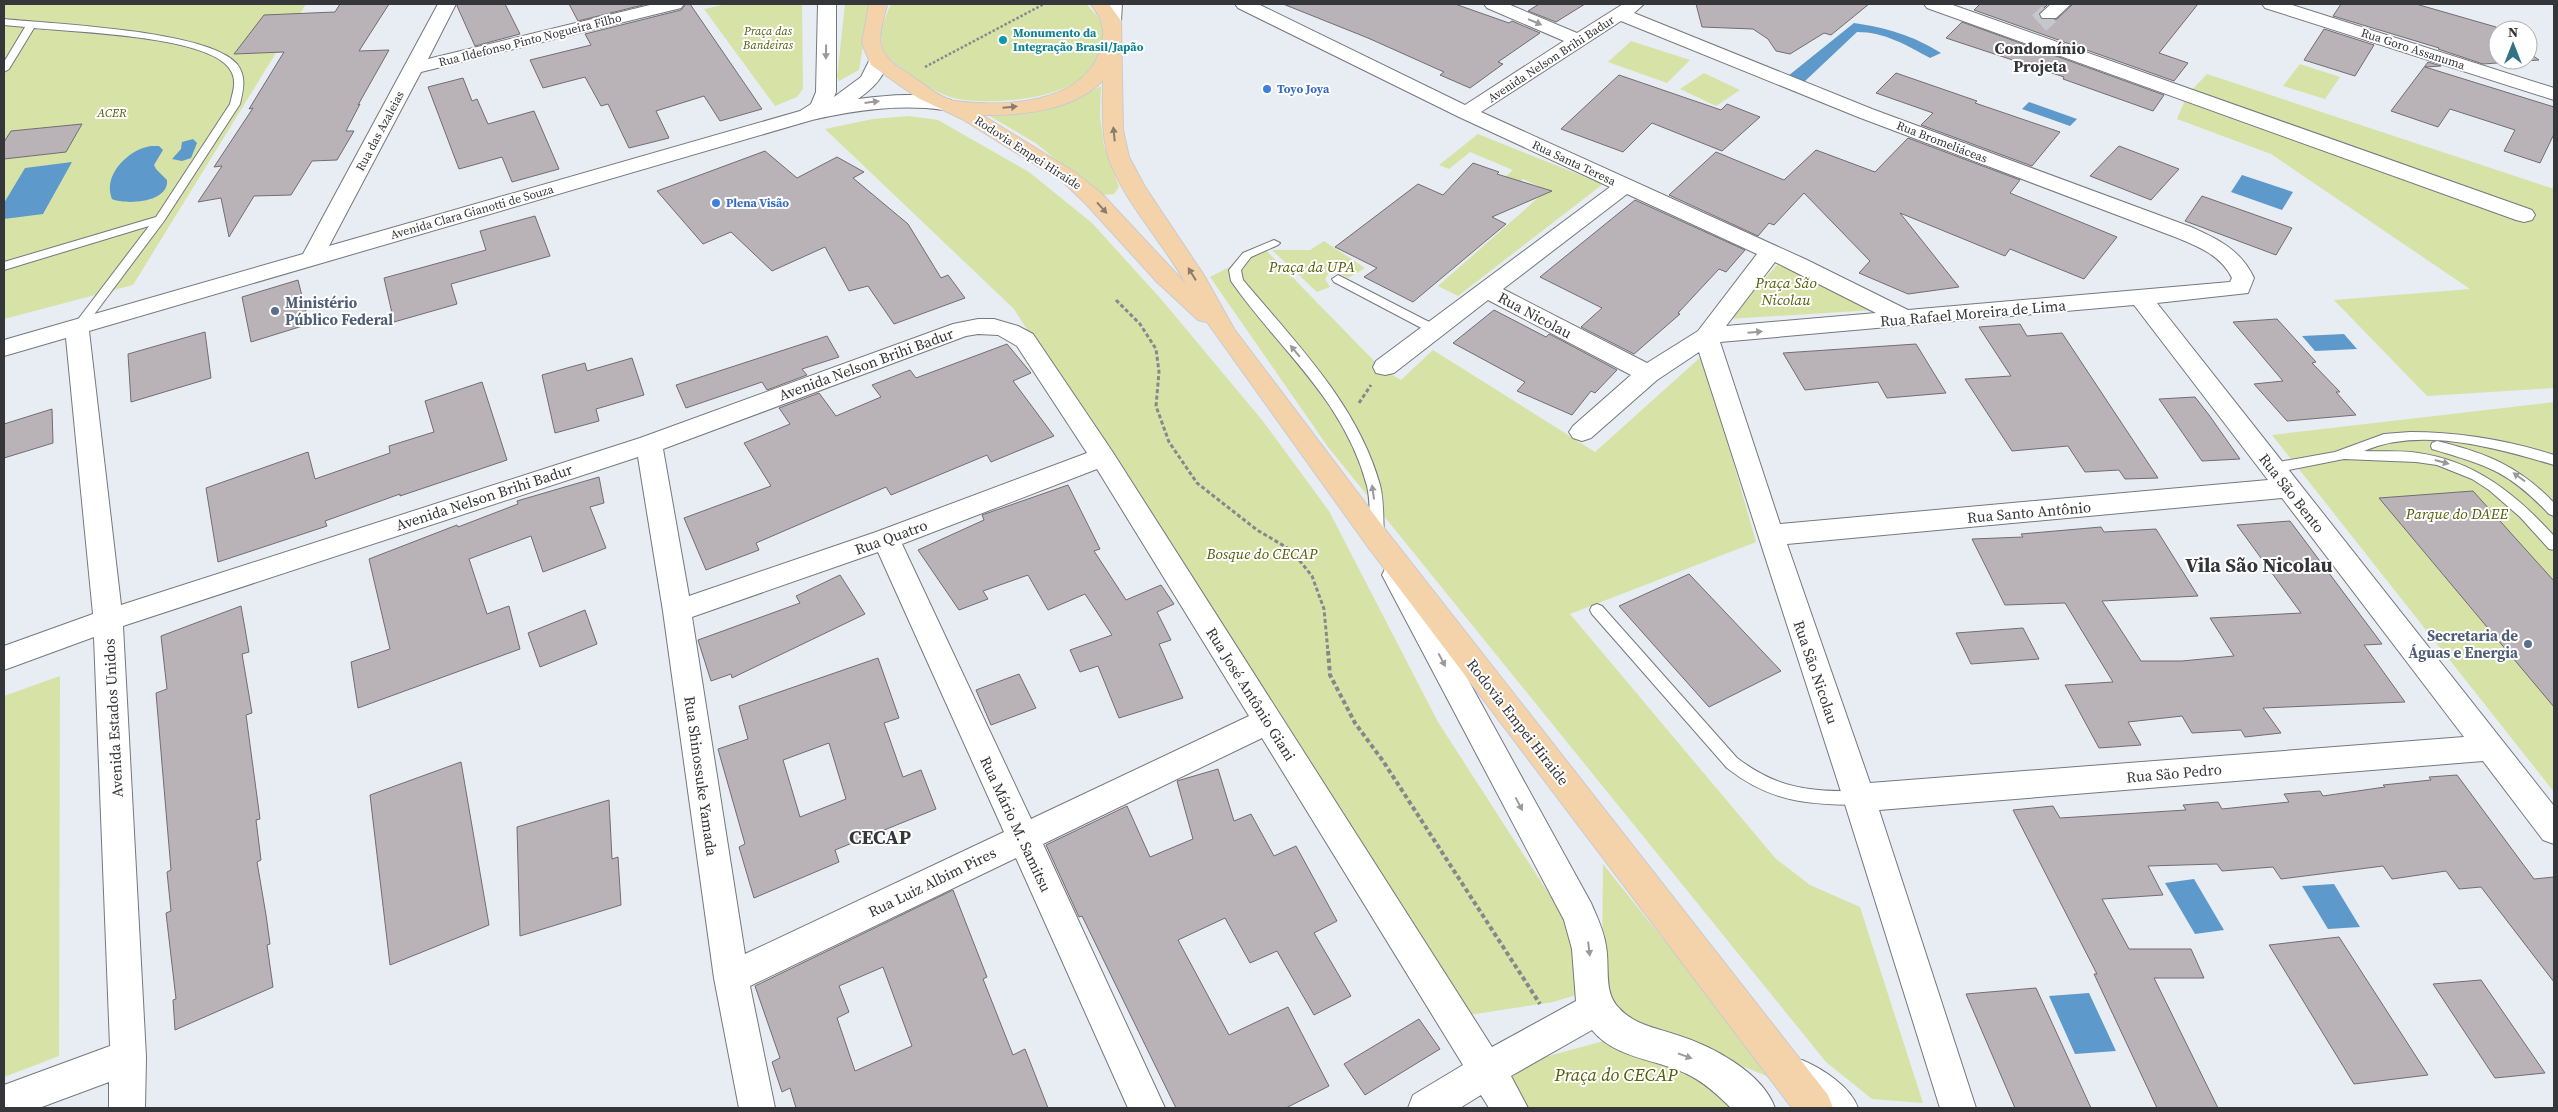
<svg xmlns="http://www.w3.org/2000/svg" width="2558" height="1112" viewBox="0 0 2558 1112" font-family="'Source Serif 4',serif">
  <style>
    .green { fill: #d7e2a7 }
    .water { fill: #5d99cb }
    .building { fill: #b9b3b8; stroke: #726d72; fill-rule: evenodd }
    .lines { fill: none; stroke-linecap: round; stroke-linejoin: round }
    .minor-tunnel { stroke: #c4c8ce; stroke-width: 21; stroke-dasharray: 21 10; stroke-linecap: butt }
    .service-casing { stroke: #75787e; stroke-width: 2 }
    .minor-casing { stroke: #75787e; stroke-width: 2 }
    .primary-casing { stroke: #cacbcc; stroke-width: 2 }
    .path-far2 { stroke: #86888d; stroke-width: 2.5; stroke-dasharray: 2.5 2; stroke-linecap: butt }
    .path-far1 { stroke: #86888d; stroke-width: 3; stroke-dasharray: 4 2.5; stroke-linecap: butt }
    .path { stroke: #86888d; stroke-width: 4; stroke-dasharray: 4.5 3; stroke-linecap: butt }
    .service { fill: #fff; fill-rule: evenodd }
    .minor { fill: #fff; fill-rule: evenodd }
    .primary { fill: #f5d3aa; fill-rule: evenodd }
    .oneway { fill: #9a9a9c }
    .oneway2 { fill: #8b7d6c }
    .culture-dot { fill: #0f9aa8; stroke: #fff; stroke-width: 2 }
    .shop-dot { fill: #3f7fe0; stroke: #fff; stroke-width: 2 }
    .service-dot { fill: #5c6f8a; stroke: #fff; stroke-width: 2 }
    .labels { text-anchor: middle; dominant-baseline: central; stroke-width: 4; stroke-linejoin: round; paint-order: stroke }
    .far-park-label { font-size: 12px; font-style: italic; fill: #555e08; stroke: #fff }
    .far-culture-label { font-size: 12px; font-weight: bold; fill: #0d838f; stroke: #fff; text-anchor: start }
    .far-street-label { font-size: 12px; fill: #353639; stroke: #fff }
    .far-shop-label { font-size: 12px; font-weight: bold; fill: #366cbe; stroke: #fff; text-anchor: start }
    .park-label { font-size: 15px; font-style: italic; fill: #555e08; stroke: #fff }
    .service-label { font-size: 15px; font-weight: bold; fill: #4e5e75; stroke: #fff; text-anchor: start }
    .street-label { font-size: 15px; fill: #353639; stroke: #fff }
    .far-district-label { font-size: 16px; font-weight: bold; fill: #353639; stroke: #fff }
    .near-park-label { font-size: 18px; font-style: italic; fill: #555e08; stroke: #fff }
    .district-label { font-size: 20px; font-weight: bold; fill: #353639; stroke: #fff }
  </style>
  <rect width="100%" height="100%" fill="#e8ecf3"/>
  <path class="green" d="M4,4H306L133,285L4,319Z
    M727,4H802L803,89L797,97L775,106L704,9Z
    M845,4H870L859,70L839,81L837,77Z
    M891,4H1086C1101,19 1108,29 1099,51C1095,62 1087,74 1077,81C1049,101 982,106 950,97C935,92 919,81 907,72C901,67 894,63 889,58C875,44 884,19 891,4Z
    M1631,41L1690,60L1667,83L1608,62Z
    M2300,64L2340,77L2325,99L2283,86Z
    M1704,73L1740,90L1716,106L1680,89Z
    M2207,74L2554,189V388L2427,396L2334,300L2470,289L2271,154L2177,119L2187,95Z
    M1101,86L1100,116L1104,146L1119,187L1114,194L1103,195L1095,192L1037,144L988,115C1030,114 1065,107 1101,86Z
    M909,116L938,120L1029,172L1092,223L1161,299L1262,420L1329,511L1438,722L1578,939L1576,995L1553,1002L1462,1016L1014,309L825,129L873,119Z
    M1478,134L1603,184L1458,296L1438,286L1547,190L1523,179L1506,194L1493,188L1513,170L1470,152L1449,169L1439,165Z
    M1324,241L1365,268L1348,278L1339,273L1328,274L1325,279L1330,287L1317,292L1272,250H1310Z
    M1265,249L1381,368L1401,380L1433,350L1595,452L1703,355L1756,542L1570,614L1776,859L1810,885L1860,907L1923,1103L1872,1099L1826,1062L1328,447L1210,277Z
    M1781,261L1874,310L1727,319Z
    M2554,402V792L2272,435Z
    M60,676L59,1056L4,1077V696Z
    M1603,864L1742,1038L1769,1077L1614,1014L1602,963Z
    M1611,1039L1636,1044L1725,1096L1735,1108H1524L1497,1070Z"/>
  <path class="water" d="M1854,23C1887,28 1912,35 1941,53L1930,58C1906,45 1885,32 1857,32L1804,82L1788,76Z
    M2029,102L2077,119L2070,126L2022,109Z
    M193,139L197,143L191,158L182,161L172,159L181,149L182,142Z
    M151,146H159L163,150L154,165L156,169L167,180C169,203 126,205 112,199C102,175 129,149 151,146Z
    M72,162L43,214L4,219V203L25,168Z
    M2242,175L2293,192L2282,210L2231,192Z
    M2344,334L2357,349L2315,351L2302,336Z
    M2194,879L2224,930L2195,934L2165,883Z
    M2334,884L2360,927L2328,929L2302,886Z
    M2089,993L2116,1051L2075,1054L2049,996Z"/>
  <path class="building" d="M340,4H389L359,51L389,50L358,105L360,104L346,131H354L337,160L312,161L291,195L254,196L229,237L221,198L198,202L222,166L214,167L253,108L249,109L284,52L234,54L264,15L335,12Z
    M458,4H505L520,34L475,46L457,6Z
    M569,4H647L578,21Z
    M686,4H690L762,109L720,121L704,96L656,111L669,138L629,148L608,104L601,106L585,77L543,88L530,60L591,45L585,34L681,10Z
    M1283,4H1455L1509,23L1512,21L1540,33L1498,62L1503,64L1470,88L1440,75L1444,72L1368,38Z
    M1539,4H1585L1556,22L1528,11Z
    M1696,4H1869L1831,35L1824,33L1790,54L1776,51L1768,39L1753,29L1702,27Z
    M1980,4H2048L2038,14L2042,20L2057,19L2073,4H2198L2159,53L2188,63L2174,81L1974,10Z
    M2341,4H2416L2496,27L2500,30H2498V60H2528V52L2539,60L2483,64L2438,49L2439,48L2333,16Z
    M1962,22L2164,95L2153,111L2063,79L2064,77L1946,38Z
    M2324,29L2374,45L2355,76L2304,60Z
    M2428,62L2441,66L2425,67L2554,107V134L2540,163L2504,151L2515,130L2450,109L2438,127L2391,111Z
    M1896,73L1977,101L1975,103L2060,132L2032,166L1921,125L1933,113L1876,93Z
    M1619,75L1721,110L1727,104L1760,117L1722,151L1652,123L1623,152L1561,129Z
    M463,78L472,101L477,99L488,124L534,111L559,169L512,182L502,157L459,169L428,87Z
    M82,124L66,152L4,159V142L11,131Z
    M1908,138L2020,180L2010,193L2117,237L2084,279L2010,249L2005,256L1900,213L1959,287L1908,294L1859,273L1870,261L1804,193L1774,225L1769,223L1758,236L1669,195L1716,152L1784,180L1816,150L1875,172Z
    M2119,146L2179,169L2151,200L2090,176Z
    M765,151L797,178L837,157L864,172L853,178L908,224L941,278L948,275L965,298L894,324L868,286L849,291L825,247L772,271L731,232L703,244L657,191Z
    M1473,163L1499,172L1497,174L1552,191L1492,217L1506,224L1413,302L1364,277L1377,268L1335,247L1418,184L1443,195Z
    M2202,196L2292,228L2276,255L2185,221Z
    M1635,200L1745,250L1726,272L1719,269L1678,313L1680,314L1634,354L1581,327L1602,308L1540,277Z
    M535,216L550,256L451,284L457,304L394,322L384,278L486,250L480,231Z
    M298,280L309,324L251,342L242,297Z
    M1494,310L1546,337L1549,334L1557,338L1617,370L1595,393L1591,391L1572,415L1517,391L1525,382L1453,343Z
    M2277,319L2316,362L2312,363L2340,392H2336L2356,415L2287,421L2254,384L2283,381L2233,322Z
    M2020,324L2027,336L2062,333L2158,478L2125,479L2119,470L2085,472L2068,446L2012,451L1965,379L2011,376L1979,327Z
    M205,332L211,378L131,402L128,354Z
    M827,336L839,357L802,369L807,375L767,390L762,382L686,408L676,385Z
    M1007,344L1031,373L1013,381L1054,436L991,462L987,455L891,495L886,487L756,543L759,550L706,570L684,518L771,486L744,443L790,424L779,408L819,393L836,416L881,397L872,385L910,370L916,378Z
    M1916,344L1946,393L1887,398L1878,382L1805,390L1783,353Z
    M632,358L644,395L596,409L599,421L555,433L542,375L585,363L587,371Z
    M482,382L507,460L400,496V494L325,521L327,526L218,562L206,488L308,452L315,479L390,453L389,446L434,432L425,401Z
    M2195,397L2209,415L2240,459L2202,461L2159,399Z
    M52,409L53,443L4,458V424Z
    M599,477L604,503L590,507L606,548L543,572L531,536L469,559L487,614L509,606L520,649L358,708L351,662L390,649L369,559L457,525L458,527L518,504L517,501Z
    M1068,485L1100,549L1094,551L1126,600L1161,585L1174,604L1157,612L1171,640L1159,644L1183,698L1119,718L1098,666L1080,672L1070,650L1112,635L1085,594L1048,610L1028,575L983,591L988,599L959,610L918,550L984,520L982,515Z
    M2473,491L2554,581V707L2379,498Z
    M2290,521L2382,644L2364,645L2405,702L2263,708L2281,733L2245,737L2241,730L2192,733L2182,716L2128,722L2141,745L2099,748L2065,685L2113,682L2065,603L2005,605L1972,539L2023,537L2021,534L2101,527L2104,532L2156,529L2198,596L2102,601L2141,661H2182L2234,656L2210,618L2301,613L2237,525Z
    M1689,574L1781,671L1709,707L1619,606Z
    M840,575L865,614L732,678L731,674L711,681L698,640L800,603L796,596Z
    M241,606L249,652L242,654L252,713L246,715L260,819L256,820L261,860L257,862L266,915L270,944L267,945L273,987L175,1030L173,1000L176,999L166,913L171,911L167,872L171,870L156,693L167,689L161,636Z
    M585,610L597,644L540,667L528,633Z
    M2023,628L2039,659L1971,664L1956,633Z
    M878,658L899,718L884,723L903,777L921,770L936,809L835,850L839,862L754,898L739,847L745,844L718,749L748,739L739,706ZM829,743L846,799L800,817L783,760Z
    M1019,674L1036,708L991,725L976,690Z
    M461,762L489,925L390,965L370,795Z
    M1218,769L1234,821L1251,814L1274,856L1296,846L1337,921L1314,933L1351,996L1314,1015L1277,951L1250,963L1225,918L1178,940L1229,1035L1288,1007L1329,1086L1286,1108H1176L1082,916L1079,917L1046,845L1127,806L1150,857L1193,839L1177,781Z
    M2457,775L2534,879L2554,877V982L2481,887L2459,889L2446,871L2392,879L2383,866L2281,879L2273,867L2222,871L2217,864L2148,866L2163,895L2102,899L2129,949H2191L2204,978H2154L2218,1108H2157L2094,974H2097L2013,810L2053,806L2060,818L2186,810L2183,805L2218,802L2222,809L2289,802L2284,794L2320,791L2323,796L2385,787L2383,785L2431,780L2429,777Z
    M609,800L612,859L618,857L621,905L520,936L517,827Z
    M953,890L987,977L983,979L1013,1055L1025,1049L1048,1108H796L790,1088L782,1092L772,1062L780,1058L755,986ZM883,967L912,1046L855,1071L837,1018L849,1012L839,986Z
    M2339,937L2428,1075L2354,1084L2269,945Z
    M2481,980L2545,1073L2495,1078L2433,984Z
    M2036,988L2091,1108H2015L1966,994Z
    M1419,1019L1440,1049L1365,1095L1344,1064Z"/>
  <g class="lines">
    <path class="minor-tunnel" d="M2039,23L2049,14"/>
    <defs>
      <path id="service" d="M4,19C51,24 209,30 237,64C247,77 243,90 240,104L164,221L81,332H73L71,329L73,326L149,226L4,270V262L156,217L230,104C233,91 238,80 229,68C206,36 74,32 34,28L9,69L4,72V62L25,27L4,25Z
        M1274,240L1280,243L1278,245L1251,257L1241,270L1243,280C1295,342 1358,405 1380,485C1384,501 1383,519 1384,535L1382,539L1377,540L1370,535C1369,519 1371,502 1367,486C1344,399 1279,350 1231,281L1229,270L1243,253Z
        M1338,275L1437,326L1439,329L1437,332H1429L1334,282L1332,279Z
        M2410,432C2459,432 2507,440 2554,455V465C2497,448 2421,426 2364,451C2382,452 2400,450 2418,453C2475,461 2516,494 2554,536V550L2549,549L2520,517L2489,490L2472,479L2437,465L2416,462L2344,459L2273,473L2266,468L2273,463L2335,452L2384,434Z
        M2437,441C2486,453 2519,466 2554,503V516L2549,514C2508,471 2489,466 2432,449L2431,446L2432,443Z
        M1597,604L1602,606L1737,758C1778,789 1810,792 1859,791L1865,793L1867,798L1865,803L1859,805C1806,805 1769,801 1727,768L1592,614L1590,610L1592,606Z"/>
      <path id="minor" d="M438,4H456L428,59L654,4H684L681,8L421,72L329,246L800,111L811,104L816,92L818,4H836V92L834,97L861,77L871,57H885L888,61C884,78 872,89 858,99C889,95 921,92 951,100L954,104L951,108L944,110C899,104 856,110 812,120L89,331L121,605L640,438L953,324L978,319H994L1018,326L1033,334L1112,451L1492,1047L1576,1001L1572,949L1564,920L1382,575L1386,567L1396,564L1406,567L1591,903C1597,917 1604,931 1606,946C1610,968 1603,992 1619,1008C1634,1025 1657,1028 1677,1035C1712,1046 1762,1072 1775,1108H1731C1719,1096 1705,1083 1689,1075C1658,1059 1615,1059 1592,1030L1511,1076L1528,1108H1489L1481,1095L1460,1108H1408L1413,1095L1463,1065L1262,738L1043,844L1165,1108H1128L1016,858L750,986L775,1108H739L714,978L663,611L638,457L123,626L146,1057L145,1108H109V1082L39,1108H4V1085L110,1046L94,637L4,670V646L93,614L66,338L4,356V340L303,254ZM978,334L998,335L1017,346L1087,453L876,532L689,596L663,449L966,336ZM1097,469L1249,716L1031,819L902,544ZM878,552L1004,832L745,954L692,617Z
        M1104,4H1122L1121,21L1119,25H1105L1103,21Z
        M1235,4H1258L1465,105L1564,41L1487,8L1484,4H1508L1577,33L1623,4H1644L1634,13L1872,109L2191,227C2218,239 2241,250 2254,278L2248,293L2157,303L2554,806V844L2543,840L2483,761L1879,810L1976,1108H1940L1843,798L1699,352L1657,380L1591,438L1582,441L1573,438L1569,432L1573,426L1631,375L1488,300L1394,373L1385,375L1376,373L1373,367L1376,361L1610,187L1459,117L1238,8ZM1621,21L1858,117L2175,237C2197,246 2221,255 2232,278L2230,282L1908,310L1805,259L1481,112ZM1627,194L1757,254L1698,331L1647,363L1503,289ZM1775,262L1789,269L1876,313L1726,326ZM2134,305L2268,480L1780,524L1720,342ZM2282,498L2464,737L1870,783L1787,544Z
        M1924,4H1950L2532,210L2535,215L2532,220L2524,222L2516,220L1927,8Z
        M2051,4H2071L2056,18H2042L2040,14Z
        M2262,4H2289L2554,88V100L2265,8Z
        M1802,1060C1823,1069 1851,1087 1858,1108C1825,1108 1799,1112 1784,1078L1789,1065Z"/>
      <path id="primary" d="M869,4H887C885,15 878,34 881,45C885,60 897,66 909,74C921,82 941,99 955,101C1001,107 1080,105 1099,53C1107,32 1103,21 1091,4H1109L1121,21L1123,130L1129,157L1145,187L1205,277L1234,329L1388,533L1828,1095L1833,1108H1792L1368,547L1207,322L1198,320L1157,282L1086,204L1062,181L962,119L918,98L871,65L862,43ZM1103,80C1103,105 1101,131 1108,156C1122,200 1164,243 1186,284L1102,194L1076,173L982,115C1021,116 1076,110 1103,80Z"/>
    </defs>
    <use href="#service" class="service-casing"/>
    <use href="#minor" class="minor-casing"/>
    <use href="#primary" class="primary-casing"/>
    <path class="path-far2" d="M925,67L1044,4"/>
    <path class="path-far1" d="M1116,300L1140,324L1156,349L1159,372L1156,406L1169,442L1197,483L1257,530L1291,550L1312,576L1324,609L1328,652
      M1359,403L1371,385"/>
    <path class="path" d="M1328,651L1330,675L1355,723L1383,761L1540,1004"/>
    <use href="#service" class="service"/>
    <use href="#minor" class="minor"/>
    <use href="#primary" class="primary"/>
  </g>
  <defs><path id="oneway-solid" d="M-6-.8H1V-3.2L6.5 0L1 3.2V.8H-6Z" transform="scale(1.25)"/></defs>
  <g class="oneway">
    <use href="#oneway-solid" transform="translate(1535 22) rotate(23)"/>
    <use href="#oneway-solid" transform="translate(826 52) rotate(91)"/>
    <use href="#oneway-solid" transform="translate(872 102) rotate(-7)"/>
    <use href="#oneway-solid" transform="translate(1755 332) rotate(-5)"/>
    <use href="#oneway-solid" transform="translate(1295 351) rotate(-130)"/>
    <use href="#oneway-solid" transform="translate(2442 462) rotate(15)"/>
    <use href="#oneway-solid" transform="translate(2519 477) rotate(-144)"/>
    <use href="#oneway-solid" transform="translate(1373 492) rotate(-98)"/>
    <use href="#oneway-solid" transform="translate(1442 660) rotate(62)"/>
    <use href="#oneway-solid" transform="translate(1519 804) rotate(62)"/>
    <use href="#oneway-solid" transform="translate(1589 949) rotate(83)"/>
    <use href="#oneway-solid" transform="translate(1685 1056) rotate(20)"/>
  </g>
  <g class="oneway2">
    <use href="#oneway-solid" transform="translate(1010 107) rotate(-5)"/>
    <use href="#oneway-solid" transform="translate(1114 134) rotate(-96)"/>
    <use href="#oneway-solid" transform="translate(1102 208) rotate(48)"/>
    <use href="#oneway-solid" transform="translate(1192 274) rotate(-122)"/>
  </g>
  <circle class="culture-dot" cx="1003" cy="40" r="5"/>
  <g class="shop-dot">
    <circle cx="1267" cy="89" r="5"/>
    <circle cx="716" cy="203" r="5"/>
  </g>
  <g class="service-dot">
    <circle cx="275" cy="311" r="5"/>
    <circle cx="2528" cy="644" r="5"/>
  </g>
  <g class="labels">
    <g class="far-park-label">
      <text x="768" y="31">Praça das<tspan x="768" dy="14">Bandeiras</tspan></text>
      <text x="112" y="113">ACER</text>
    </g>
    <g class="far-culture-label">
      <text x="1013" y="33">Monumento da<tspan x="1013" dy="14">Integração Brasil/Japão</tspan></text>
    </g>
    <g class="far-street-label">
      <text transform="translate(530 40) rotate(-14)">Rua Ildefonso Pinto Nogueira Filho</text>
      <text transform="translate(2413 49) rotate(18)">Rua Goro Assanuma</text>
      <text transform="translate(1551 59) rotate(-33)">Avenida Nelson Brihi Badur</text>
      <text transform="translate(380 131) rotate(-62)">Rua das Azaleias</text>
      <text transform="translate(1942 142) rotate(21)">Rua Bromeliáceas</text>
      <text transform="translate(1028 153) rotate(33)">Rodovia Empei Hiraide</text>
      <text transform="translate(1574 163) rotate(25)">Rua Santa Teresa</text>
      <text transform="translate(472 212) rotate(-16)">Avenida Clara Gianotti de Souza</text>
    </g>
    <g class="far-shop-label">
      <text x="1277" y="89">Toyo Joya</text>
      <text x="726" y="203">Plena Visão</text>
    </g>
    <g class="park-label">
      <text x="1312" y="266">Praça da UPA</text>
      <text x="1786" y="282">Praça São<tspan x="1786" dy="17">Nicolau</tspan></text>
      <text x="2457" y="513">Parque do DAEE</text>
      <text x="1262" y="553">Bosque do CECAP</text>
    </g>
    <g class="service-label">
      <text x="285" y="302">Ministério<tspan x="285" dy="17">Público Federal</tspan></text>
      <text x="2518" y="635" text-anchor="end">Secretaria de<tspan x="2518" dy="17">Águas e Energia</tspan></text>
    </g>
    <g class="street-label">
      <text transform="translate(1973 313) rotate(-5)">Rua Rafael Moreira de Lima</text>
      <text transform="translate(1535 315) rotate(28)">Rua Nicolau</text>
      <text transform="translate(866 364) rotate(-20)">Avenida Nelson Brihi Badur</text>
      <text transform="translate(2292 493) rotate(52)">Rua São Bento</text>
      <text transform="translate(484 497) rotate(-18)">Avenida Nelson Brihi Badur</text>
      <text transform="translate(2029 512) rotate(-5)">Rua Santo Antônio</text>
      <text transform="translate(891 537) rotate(-20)">Rua Quatro</text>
      <text transform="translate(1816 672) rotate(71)">Rua São Nicolau</text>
      <text transform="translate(1251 694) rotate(58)">Rua José Antônio Giani</text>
      <text transform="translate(113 718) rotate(-93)">Avenida Estados Unidos</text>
      <text transform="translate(1518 722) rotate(52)">Rodovia Empei Hiraide</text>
      <text transform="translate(2174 773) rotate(-5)">Rua São Pedro</text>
      <text transform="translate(701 776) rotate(82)">Rua Shinossuke Yamada</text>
      <text transform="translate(1016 824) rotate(65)">Rua Mário M. Samitsu</text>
      <text transform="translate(932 882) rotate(-26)">Rua Luiz Albim Pires</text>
    </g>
    <g class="far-district-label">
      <text x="2040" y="48">Condomínio<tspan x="2040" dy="18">Projeta</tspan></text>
    </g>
    <g class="near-park-label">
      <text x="1616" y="1074">Praça do CECAP</text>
    </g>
    <g class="district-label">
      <text x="2259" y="565">Vila São Nicolau</text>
      <text x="880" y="837">CECAP</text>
    </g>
  </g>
  <rect width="2558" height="1112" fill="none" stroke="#353639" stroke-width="10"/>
  <g transform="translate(2513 45)"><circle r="24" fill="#ffffff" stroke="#aeafb0"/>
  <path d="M0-4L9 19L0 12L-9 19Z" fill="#327486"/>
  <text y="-8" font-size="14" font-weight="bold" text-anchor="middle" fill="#353639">N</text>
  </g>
</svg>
